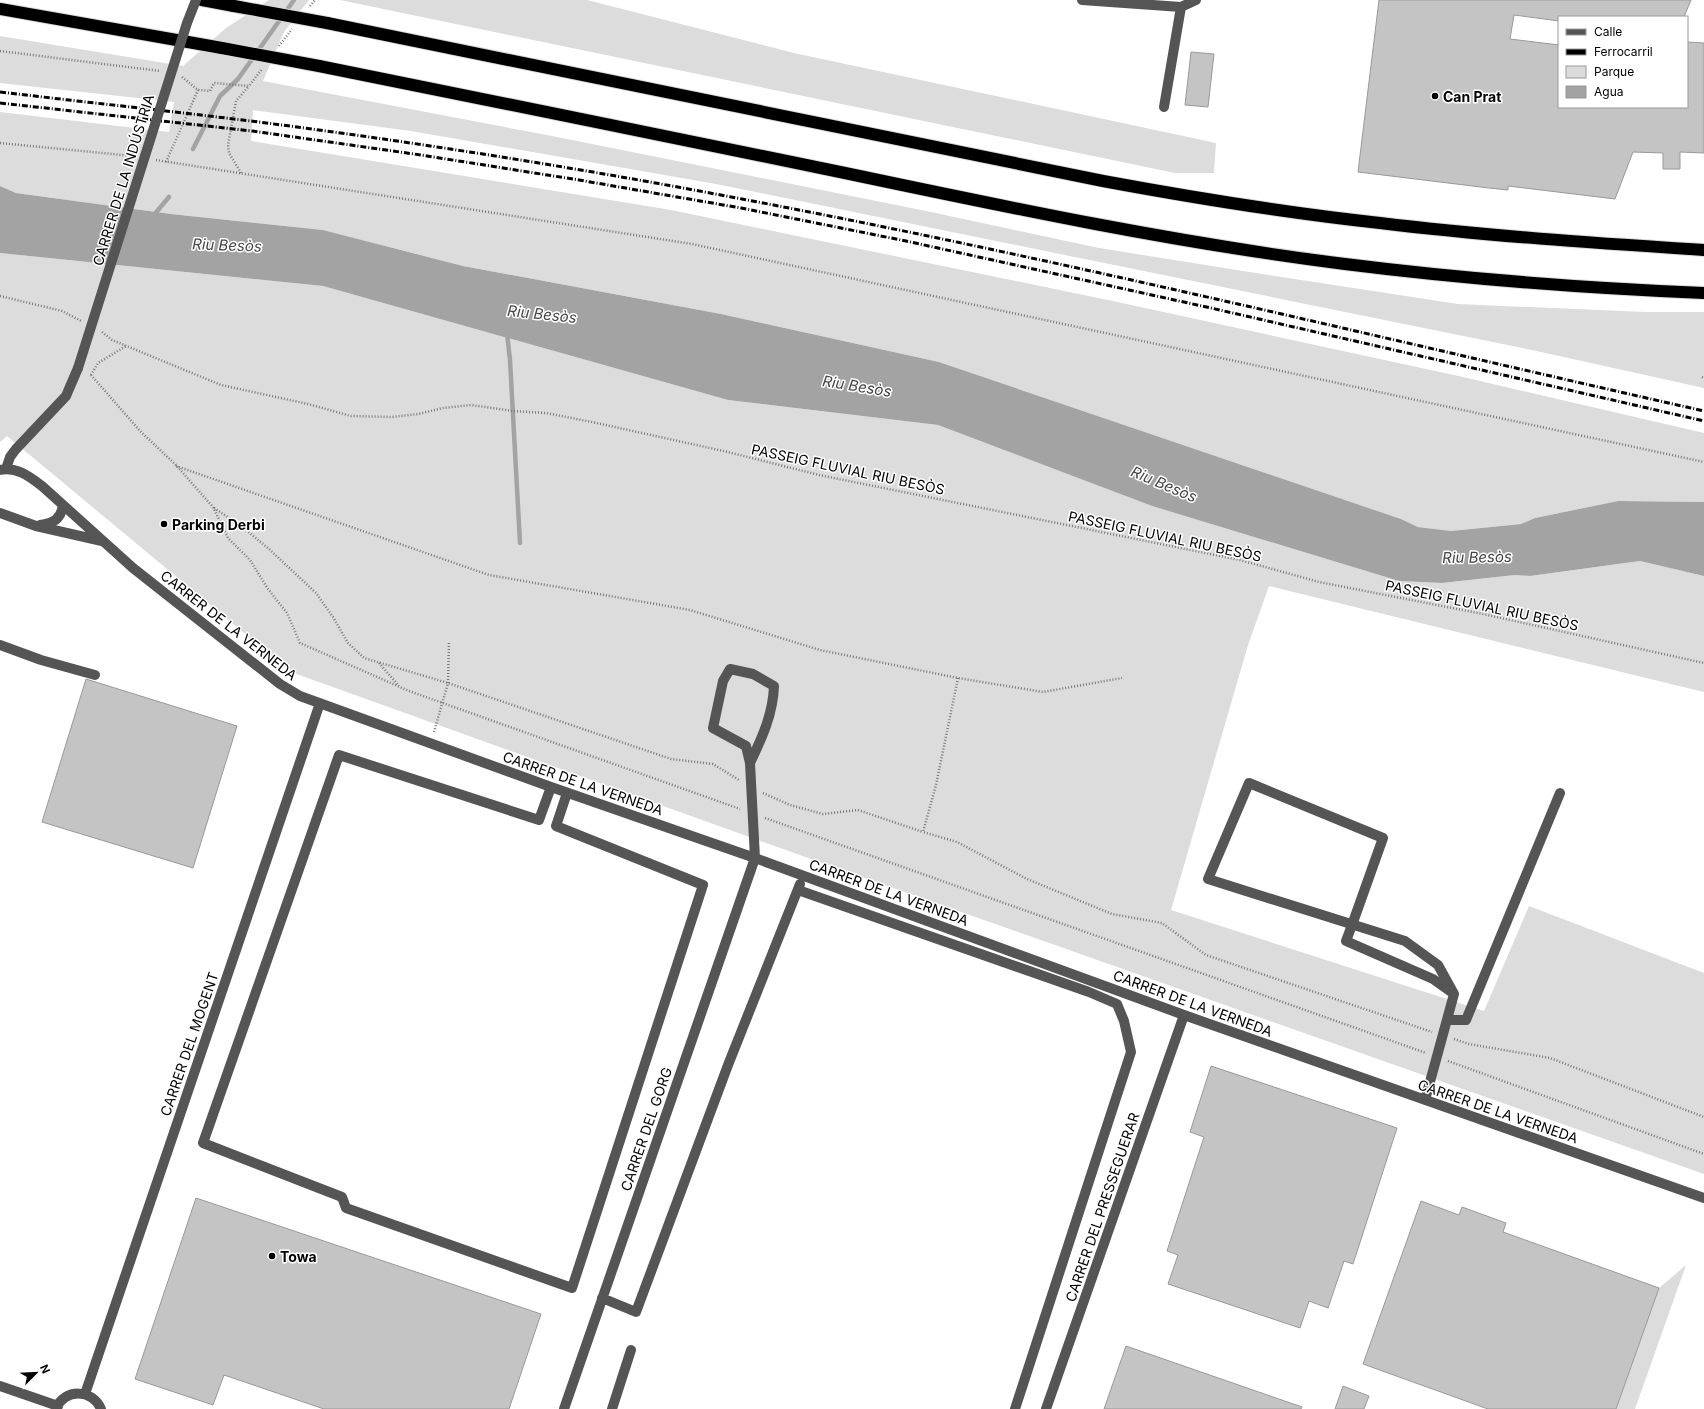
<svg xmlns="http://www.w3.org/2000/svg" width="1704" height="1409" viewBox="0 0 1704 1409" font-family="Inter,sans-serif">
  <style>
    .green { fill: #dcdcdc }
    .water { fill: #a3a3a3 }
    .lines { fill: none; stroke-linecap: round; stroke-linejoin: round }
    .stream { stroke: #a3a3a3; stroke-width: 4.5 }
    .building { fill: #c4c4c4; stroke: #999 }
    .highway-casing { stroke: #dbdbdb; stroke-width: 14 }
    .path { stroke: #777; stroke-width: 2.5; stroke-dasharray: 1 2; stroke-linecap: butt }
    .minor { stroke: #555; stroke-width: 10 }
    .highway { stroke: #000; stroke-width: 12 }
    .rail { stroke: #000; stroke-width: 3; stroke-dasharray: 6 2 1 2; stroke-linecap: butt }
    .highway-bridge-casing { stroke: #dbdbdb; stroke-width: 14; stroke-linecap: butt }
    .minor-bridge { stroke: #555; stroke-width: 10 }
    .highway-bridge { stroke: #000; stroke-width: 12 }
    .poi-dot { fill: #000; stroke: #fff; stroke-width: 1.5 }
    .labels { text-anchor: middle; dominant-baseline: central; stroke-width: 3; stroke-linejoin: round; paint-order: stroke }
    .poi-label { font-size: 14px; font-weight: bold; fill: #000; stroke: #fff; text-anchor: start }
    .street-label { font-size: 14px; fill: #000; stroke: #fff }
    .water-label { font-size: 15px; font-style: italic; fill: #444; stroke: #fff }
  </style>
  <rect width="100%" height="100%" fill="#fff"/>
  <path class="green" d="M269,0H309L284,32L263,81L552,136L931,212L1099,248L1243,271L1458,304L1646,312H1704V388L1532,350L716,184L411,131L253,110L251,141L671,210L1108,300L1463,377L1704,433V502L1618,501L1535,518L1521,524L1451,531L1418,527L1401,519L939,362L721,314L463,266L323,230L171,214L16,193L0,186V112L169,132L174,102L0,83V36L183,66L226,28Z
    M340,0H587L794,53L1216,143L1214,173H1175Z
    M0,253L323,286L728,400L938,425L1152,506L1399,581L1442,583L1515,575L1530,576L1640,561L1704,576V692L1269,586L1248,645L1171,910L1484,1011L1529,906L1704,973V1174L808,858L291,672L7,436L0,442Z
    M1686,1265L1635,1409H1616L1659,1288Z"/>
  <path class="water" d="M0,186L16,193L171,214L323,230L463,266L721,314L939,362L1401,519L1418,527L1451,531L1521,524L1535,518L1618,501L1704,502V576L1640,561L1530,576L1515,575L1442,583L1399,581L1152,506L938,425L728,400L323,286L0,253Z"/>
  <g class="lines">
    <path class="stream" d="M193,149L220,96L238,79L294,0
      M153,216L169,197
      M507,333L510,360L520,543"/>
  </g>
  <path class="building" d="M1379,0H1691L1684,17H1559V21L1514,15L1510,39L1559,45V107H1687V42L1704,43V153L1680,152V169H1663V153L1633,152L1615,199L1508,186V190L1489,188L1358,172Z
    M1191,52L1214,54L1208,107L1185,105Z
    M86,679L237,726L193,868L42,822Z
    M1211,1066L1397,1128L1353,1264L1344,1261L1328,1308L1309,1301L1300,1328L1168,1284L1178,1255L1167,1251L1204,1137L1190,1132Z
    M196,1198L541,1314L509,1409H324L224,1375L213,1405L135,1379Z
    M1421,1201L1459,1215L1462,1207L1506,1223L1503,1232L1659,1288L1616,1409H1488L1363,1364Z
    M1126,1346L1302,1407L1301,1409H1104Z
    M1343,1386L1369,1396L1364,1409H1335Z"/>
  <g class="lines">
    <defs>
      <path id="highway" d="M202,0L234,6
        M0,9L222,48
        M327,23L1103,181C1195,198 1287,213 1380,223C1487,236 1596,243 1704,250
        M319,66C494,101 670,137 845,173C1011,208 1177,243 1345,264C1464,279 1584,288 1704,293"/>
    </defs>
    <use href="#highway" class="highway-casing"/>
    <path class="path" d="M310,6L315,0
      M279,46L292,29
      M0,51L160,71
      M182,77L198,90L210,91L214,83L249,86L262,69
      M0,143L133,156
      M156,160L692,244L1704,462
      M166,162L198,90
      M241,173L229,153L228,145L236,101L249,86
      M0,296L62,311L81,321
      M102,332L112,340L221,385L308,404L351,416L392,417L418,414L443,408L471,405L513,411L546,413L592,422L728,452L819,475L1240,560L1319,582L1483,614L1704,663
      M91,375L141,432L176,465L213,507L228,538L250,560L268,589L287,613L300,643L409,691L740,809
      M91,375L98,363L126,346
      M1702,377L1704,378
      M176,466L489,575L690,610L820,650L958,678L1043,692L1122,678
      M214,508L240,525L269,549L316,593L333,617L348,643L364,658L448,683L671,759L713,764L739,780
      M379,663L399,686
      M958,678L936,785L923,832L957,842L1027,879L1112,914L1162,923L1206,955L1432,1032
      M434,732L448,683L449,642
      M763,793L790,805L823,814L858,810L923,832
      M765,818L1426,1053
      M1454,1039L1469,1044L1550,1058L1704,1117
      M1448,1061L1704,1154"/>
    <path class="minor" d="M1082,0L1181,7L1196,0
      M1164,107L1181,7
      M6,469L10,457L16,449L66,396L78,368
      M0,470C16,466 30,477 42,486L133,568L280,684L300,696L551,787L755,858L1184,1015L1704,1198
      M0,513L36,526L102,541
      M40,525C54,523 61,519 63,505
      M0,645L41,660L95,675
      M551,787L539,820L339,755L203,1143L342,1197L346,1208L572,1288L703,885L556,826L567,793
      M798,890L1089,992L1117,1004L1124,1021L1131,1052L1015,1409
      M1352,925L1346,941L1433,979L1454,994L1438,965L1405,941L1208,879L1249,783L1383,838L1352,925
      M1447,1020H1466L1560,793
      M1425,1100L1454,994
      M602,1298L636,1312L728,1065L800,884
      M0,1386L58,1406
      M85,1394L320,703
      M56,1409C64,1388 93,1389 101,1409
      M564,1409L755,858L750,763L746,746L713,728L723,681L730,669L753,674L774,686C773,714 762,738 750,763
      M612,1409L631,1350
      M1046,1409L1184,1015"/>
    <use href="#highway" class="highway"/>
    <path class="rail" d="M0,92C84,102 168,111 251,121C415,142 579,168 742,199C1065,260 1384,339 1704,411
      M0,103L252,131L421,155L579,180L741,208L906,241L1211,308L1704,421"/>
    <defs>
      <path id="highway-bridge" d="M234,6L327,23
        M222,48L319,66"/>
    </defs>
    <use href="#highway-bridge" class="highway-bridge-casing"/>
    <path class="minor-bridge" d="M78,368L187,23L196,0"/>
    <use href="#highway-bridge" class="highway-bridge"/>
  </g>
  <g class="poi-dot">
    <circle cx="1435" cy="96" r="4"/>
    <circle cx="164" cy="524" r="4"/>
    <circle cx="272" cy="1256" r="4"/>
  </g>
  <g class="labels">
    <g class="poi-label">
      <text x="1443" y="96">Can Prat</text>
      <text x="172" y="524">Parking Derbi</text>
      <text x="280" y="1256">Towa</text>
    </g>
    <g class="street-label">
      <text transform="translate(123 180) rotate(-73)">CARRER DE LA INDÚSTRIA</text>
      <text transform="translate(848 469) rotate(12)">PASSEIG FLUVIAL RIU BESÒS</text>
      <text transform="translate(1165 536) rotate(12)">PASSEIG FLUVIAL RIU BESÒS</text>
      <text transform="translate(1482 605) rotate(12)">PASSEIG FLUVIAL RIU BESÒS</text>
      <text transform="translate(229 625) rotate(38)">CARRER DE LA VERNEDA</text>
      <text transform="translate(583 783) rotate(19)">CARRER DE LA VERNEDA</text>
      <text transform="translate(889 892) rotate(20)">CARRER DE LA VERNEDA</text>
      <text transform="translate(1193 1003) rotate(20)">CARRER DE LA VERNEDA</text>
      <text transform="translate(189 1044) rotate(-71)">CARRER DEL MOGENT</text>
      <text transform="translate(1498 1111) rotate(19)">CARRER DE LA VERNEDA</text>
      <text transform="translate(646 1129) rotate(-71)">CARRER DEL GORG</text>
      <text transform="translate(1102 1207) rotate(-71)">CARRER DEL PRESSEGUERAR</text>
    </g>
    <g class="water-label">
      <text transform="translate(227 245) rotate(2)">Riu Besòs</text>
      <text transform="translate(542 314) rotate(6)">Riu Besòs</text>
      <text transform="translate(857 386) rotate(9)">Riu Besòs</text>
      <text transform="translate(1164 484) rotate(23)">Riu Besòs</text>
      <text transform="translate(1477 557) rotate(-1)">Riu Besòs</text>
    </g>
  </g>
  <rect x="1558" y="16" width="130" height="92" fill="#ffffff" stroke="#999999"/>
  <rect x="1566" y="29" width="20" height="6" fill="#555555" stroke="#999999"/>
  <text x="1594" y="36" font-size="12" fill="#000000">Calle</text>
  <rect x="1566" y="49" width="20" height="6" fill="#000000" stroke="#999999"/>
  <text x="1594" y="56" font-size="12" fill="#000000">Ferrocarril</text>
  <rect x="1566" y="66" width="20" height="12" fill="#dcdcdc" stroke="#999999"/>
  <text x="1594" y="76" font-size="12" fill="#000000">Parque</text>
  <rect x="1566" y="86" width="20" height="12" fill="#a3a3a3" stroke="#999999"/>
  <text x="1594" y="96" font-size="12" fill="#000000">Agua</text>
  <g transform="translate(36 1373) rotate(66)" stroke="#ffffff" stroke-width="3" paint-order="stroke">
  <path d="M0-3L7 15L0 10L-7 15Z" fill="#000000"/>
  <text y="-6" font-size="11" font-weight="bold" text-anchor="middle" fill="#000000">N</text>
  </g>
</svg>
